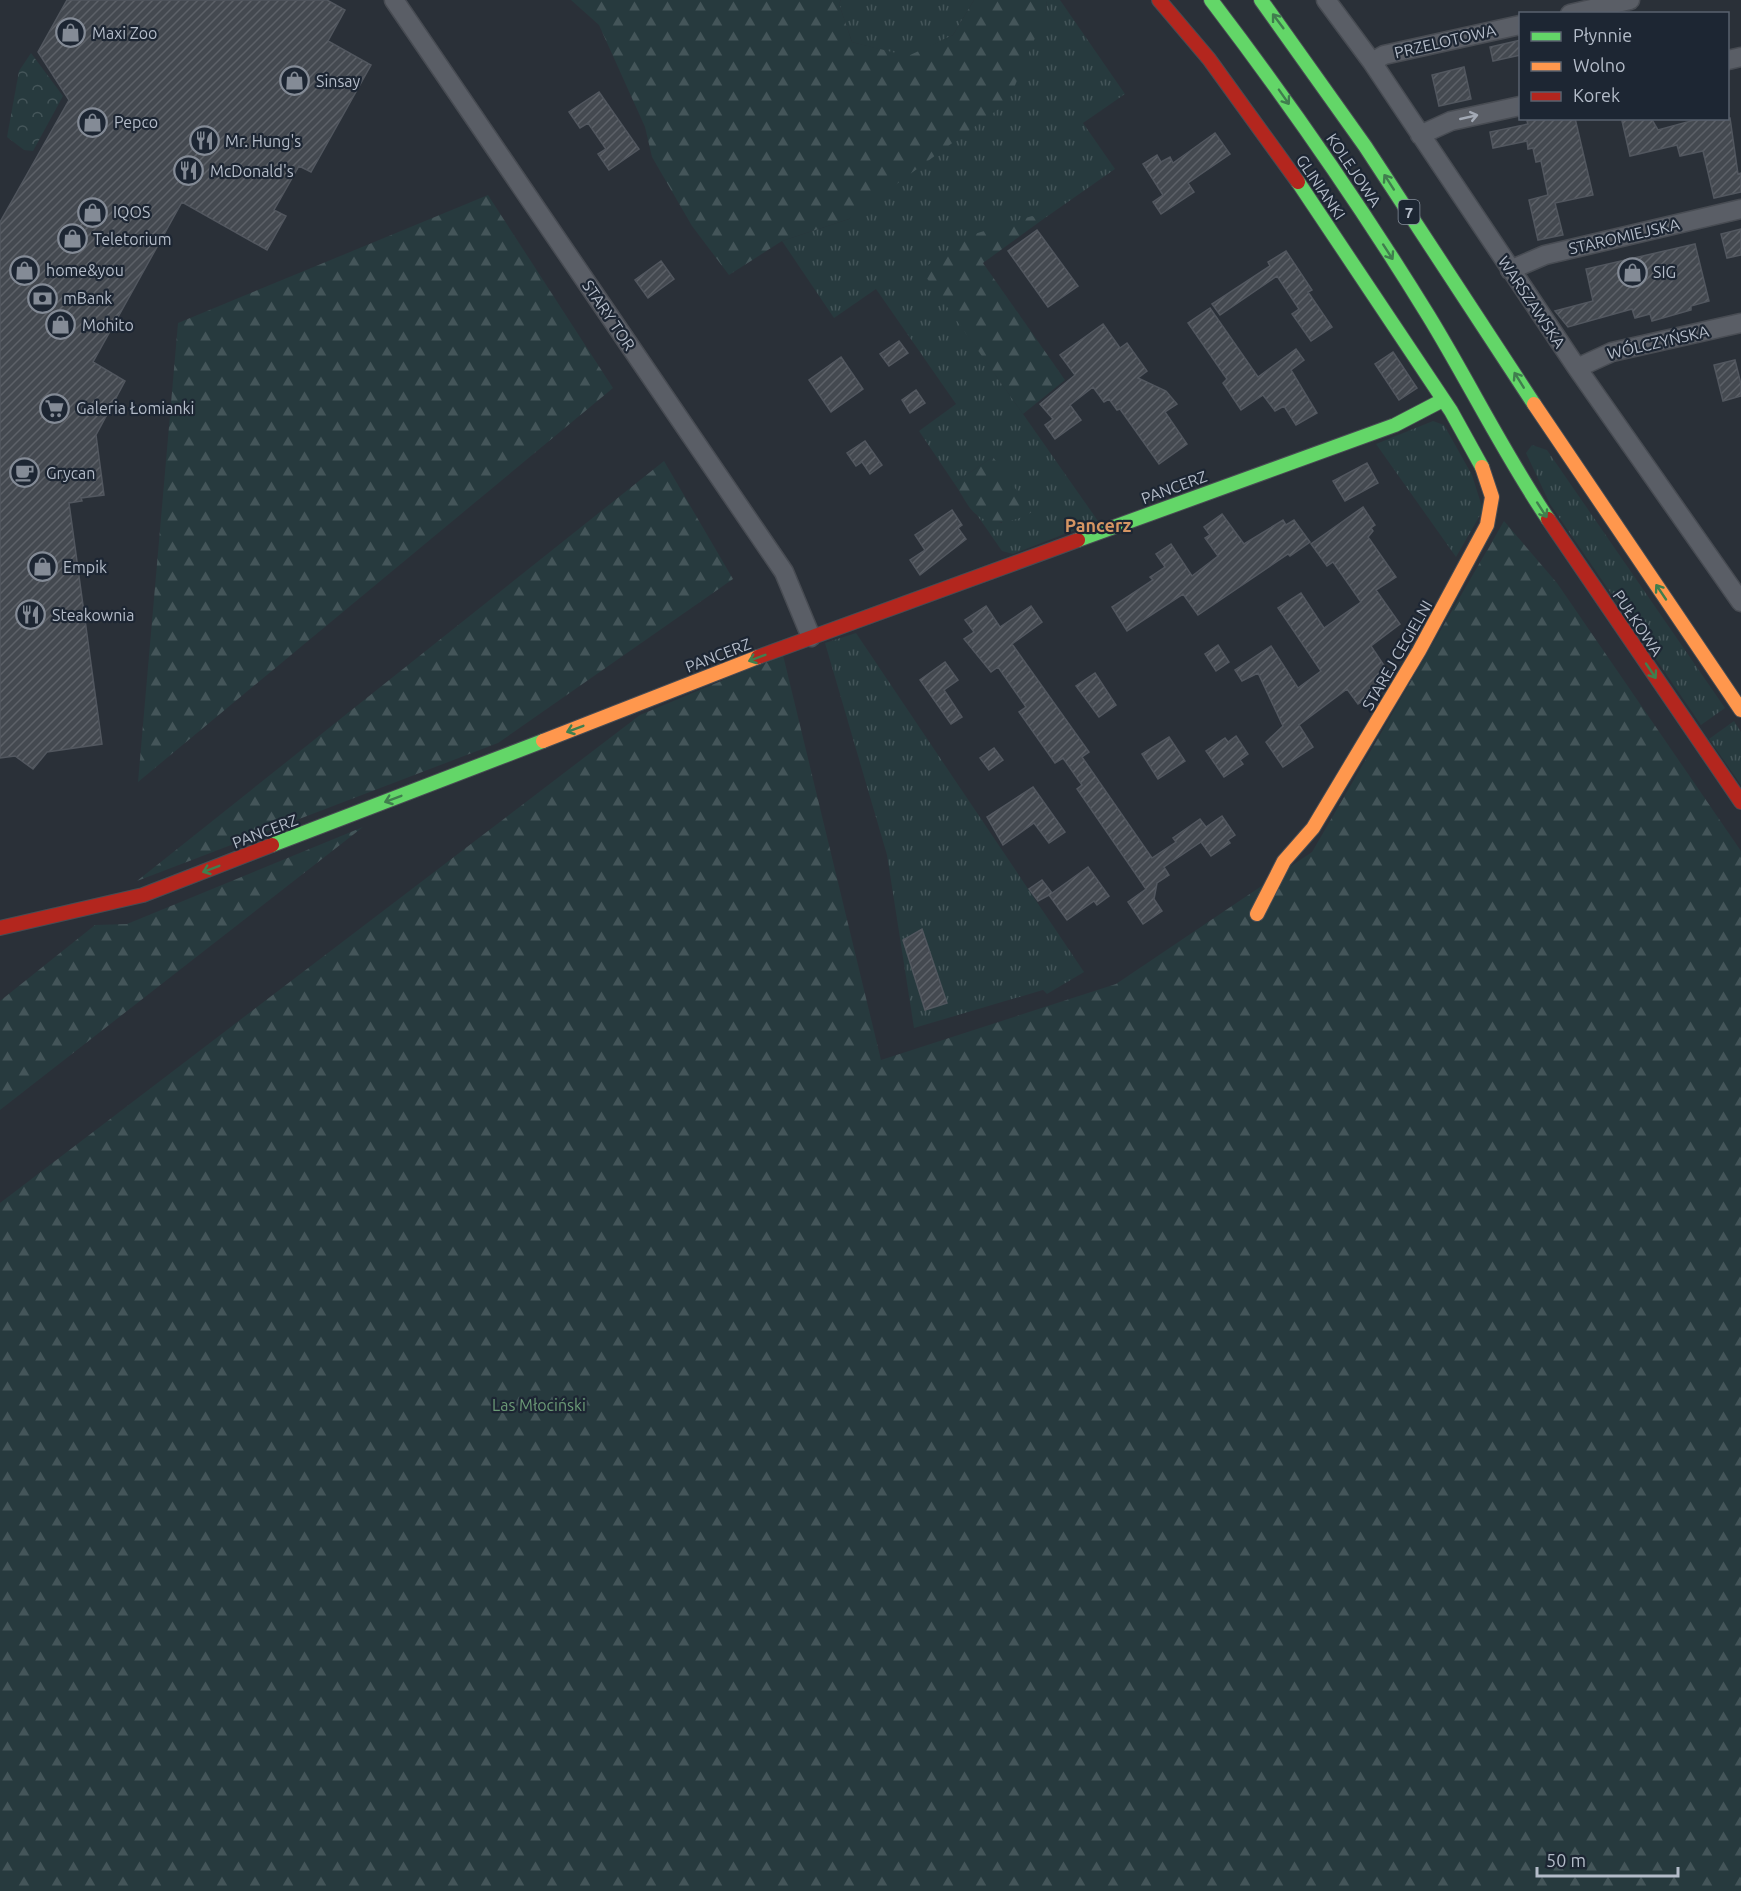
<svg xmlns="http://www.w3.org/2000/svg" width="1741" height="1891" viewBox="0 0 1741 1891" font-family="Ubuntu,sans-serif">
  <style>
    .grass { fill: url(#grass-tufts) }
    .forest { fill: url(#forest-firs) }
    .park { fill: url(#park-crowns) }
    .building { fill: url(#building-hatch); stroke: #52575f; stroke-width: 1.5 }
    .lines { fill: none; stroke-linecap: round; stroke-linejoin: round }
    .street-casing { stroke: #484c53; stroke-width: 21 }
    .fast-casing { stroke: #484c53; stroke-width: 16 }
    .slow-casing { stroke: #484c53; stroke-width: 16 }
    .jam-casing { stroke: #484c53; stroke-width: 16 }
    .street { stroke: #5a5e66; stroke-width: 18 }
    .fast { stroke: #63d668; stroke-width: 14 }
    .slow { stroke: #ff974d; stroke-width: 14 }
    .jam { stroke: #b3261e; stroke-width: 14 }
    .oneway { stroke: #407e4e }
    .oneway2 { stroke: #a2a9b5 }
    .labels { text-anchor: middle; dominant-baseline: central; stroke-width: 4.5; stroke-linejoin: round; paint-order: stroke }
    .shield { fill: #1d2633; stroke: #878f9c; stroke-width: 1.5 }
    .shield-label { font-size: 15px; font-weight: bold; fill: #b4bcc9 }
    .poi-label { font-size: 16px; fill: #b4bcc9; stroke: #1d2633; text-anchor: start }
    .street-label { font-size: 16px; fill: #b4bcc9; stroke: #1d2633 }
    .park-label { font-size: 16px; fill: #6b9a76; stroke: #1d2633 }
    .neighbourhood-label { font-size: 18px; font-weight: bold; fill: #d59563; stroke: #1d2633 }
  </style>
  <defs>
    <pattern id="grass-tufts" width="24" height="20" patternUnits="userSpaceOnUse" patternTransform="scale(1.5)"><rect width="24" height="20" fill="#273a3e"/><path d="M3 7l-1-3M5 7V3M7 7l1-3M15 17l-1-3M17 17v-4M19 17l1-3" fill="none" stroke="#445559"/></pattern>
    <pattern id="forest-firs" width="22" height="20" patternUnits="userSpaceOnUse" patternTransform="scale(1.5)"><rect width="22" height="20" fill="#273a3e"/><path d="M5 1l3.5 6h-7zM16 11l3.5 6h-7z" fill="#445559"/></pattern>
    <pattern id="park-crowns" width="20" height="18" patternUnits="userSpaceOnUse" patternTransform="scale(1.5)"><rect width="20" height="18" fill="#273a3e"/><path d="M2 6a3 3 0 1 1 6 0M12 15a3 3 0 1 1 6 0" fill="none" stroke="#445559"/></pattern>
    <pattern id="building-hatch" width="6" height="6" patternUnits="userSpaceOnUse" patternTransform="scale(1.5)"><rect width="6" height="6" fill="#444950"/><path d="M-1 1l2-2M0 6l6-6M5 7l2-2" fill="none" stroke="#5d6168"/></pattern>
  </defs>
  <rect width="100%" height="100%" fill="#2a3038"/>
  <path class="grass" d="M841,0H974L953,35L908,57L852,42L839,4Z
    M1047,0H1060L1125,94L1083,123L1115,169L1042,220L1032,217L922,270L1098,521L1013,554L1002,551L977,515L1002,523L993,457L954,483L919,431L956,404L876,289L834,318L782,241L849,219L1046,12Z
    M1433,421L1444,425L1472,475L1483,510L1456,557L1376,444Z
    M1532,445L1547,450L1725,708L1701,725L1550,504L1526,453Z
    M856,633L1084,972L1047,994L1043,990L914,1028L887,855L825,643Z
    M1734,721L1741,732V785L1709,739Z"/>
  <path class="forest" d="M571,0H841L839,4L852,42L908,56L953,35L974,0H1047L1046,12L1008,102L849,219L782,241L729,275L692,226L652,157L645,127L599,25Z
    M488,195L613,388L138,782L178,323Z
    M1032,216L1042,220L983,263L1065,380L1023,414L921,270L968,236Z
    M993,457L1032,512C1016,521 994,528 977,515C968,509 961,492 954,483Z
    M664,461L733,579L498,743L137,881Z
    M1504,521L1557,583L1741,851V1891H0V1203L640,715L783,655L881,1060L1116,984L1312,852Z
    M363,827L0,1110V1001L95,925L127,924Z"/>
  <path class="park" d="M31,53L63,96L33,151L24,150L7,137L19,71Z"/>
  <path class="building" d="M67,0H327L345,10L328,41L371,65L311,172L299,166L274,210L286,216L267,250L182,202L93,362L125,381L96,435L104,495L81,498L82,501L69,503L102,744L47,752L33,769L15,756L0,758V222L69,100L38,52Z
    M1521,40V55L1493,61L1490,47Z
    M1464,67L1471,99L1439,106L1432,75Z
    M599,92L639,149L609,170L598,154L606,149L588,123L580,128L569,112Z
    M1536,118H1575L1593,195L1555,203L1563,235L1538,240L1529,200L1548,195L1541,161L1536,162L1533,148L1528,149L1527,141L1493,148L1490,132L1528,124L1527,121Z
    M1631,118H1651L1658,130L1702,118H1730L1738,174L1741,173V192L1714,198L1703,151L1680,156L1677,145L1630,156L1622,121Z
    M1215,133L1230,154L1188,183L1194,192L1161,214L1153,202L1163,195L1143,164L1157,155L1161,162L1170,157L1173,163Z
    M1741,229V255L1727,258L1721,234Z
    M1037,230L1078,286L1048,307L1008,251Z
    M1695,244L1709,301L1691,306V310L1652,321L1650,314L1635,318L1632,309L1568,327L1555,311L1593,301L1586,269Z
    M1286,251L1312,290L1308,292L1332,327L1311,341L1292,314L1299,309L1277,276L1220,315L1212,304L1270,266L1268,262Z
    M661,261L674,279L648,298L635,280Z
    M1210,308L1258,377L1296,349L1304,360L1291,370L1317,413L1296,425L1284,406L1275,411L1263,395L1241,410L1223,383L1227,379L1188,323Z
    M1103,324L1120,348L1127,343L1147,371L1138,378L1166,391L1177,404L1165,412L1187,444L1159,464L1120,409L1117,410L1109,399L1104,402L1093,387L1070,405L1081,420L1055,439L1045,425L1053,419L1040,404L1075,375L1060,355Z
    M899,341L908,353L889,366L880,354Z
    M1393,352L1417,388L1399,400L1375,364Z
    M841,357L863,389L831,412L809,380Z
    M1735,360L1741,384V396L1723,401L1714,365Z
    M916,390L925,403L910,413L902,400Z
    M865,441L882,465L870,474L862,462L856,466L847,453Z
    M1367,463L1378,483L1345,501L1333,481Z
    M1363,507L1375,525L1371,528L1373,531L1368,537L1396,577L1376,590L1400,624L1371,646L1387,670L1372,695L1358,704L1347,689L1299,725L1313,747L1283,767L1266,742L1283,726L1258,673L1242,681L1235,670L1271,646L1298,688L1321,671L1278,608L1301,593L1324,628L1361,602L1333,562L1327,566L1311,544Z
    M952,510L962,525L958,528L966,539L920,575L910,560L925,550L915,535Z
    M1222,514L1244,544L1283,520L1286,525L1294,520L1310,542L1290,556L1288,554L1198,615L1183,594L1127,631L1112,607L1153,580L1150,577L1165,567L1156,554L1171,544L1192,576L1218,556L1205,538L1210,535L1204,527Z
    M986,606L1000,627L1031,606L1042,622L1012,644L1089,752L1082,757L1152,858L1176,842L1173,838L1200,819L1206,827L1222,816L1235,835L1228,840L1230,843L1211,856L1201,842L1164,867L1169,875L1157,883L1154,899L1162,911L1143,924L1128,902L1146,889L1077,789L1082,785L1063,758L1055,763L1019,712L1026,707L998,667L991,672L964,639L974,632L965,620Z
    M1218,645L1229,662L1216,671L1205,654Z
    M945,662L958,680L944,690L962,717L951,724L920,680Z
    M1095,673L1116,705L1099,717L1076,686Z
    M1236,736L1248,754L1240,760L1243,764L1224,777L1206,751L1225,738L1228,742Z
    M1169,737L1185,761L1158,779L1142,754Z
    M994,748L1003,760L989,770L980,758Z
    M1033,787L1065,832L1049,843L1034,823L1003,845L987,817Z
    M1088,867L1109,896L1097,905L1094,901L1067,920L1049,895L1038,901L1029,889L1042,880L1052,893Z
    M922,929L947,1003L925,1010L903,940Z"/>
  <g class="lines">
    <defs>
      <path id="street" d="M394,0L784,572L811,637
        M1326,0L1372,62L1577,368L1741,602
        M1570,14L1630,0
        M1728,60L1741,57
        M1372,62L1384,55L1520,25
        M1420,135L1451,121L1520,106
        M1510,270L1545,255L1741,209
        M1577,368L1612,352L1741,323"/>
      <path id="fast" d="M1211,0C1288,101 1361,206 1428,315C1469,382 1504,454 1548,519
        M1261,0L1365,146L1534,404
        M1298,182L1451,411L1482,467
        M1078,540L1395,425L1443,400
        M272,845L543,741"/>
      <path id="slow" d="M1534,404L1741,710
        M543,741L758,657
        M1257,914L1284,861L1313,828L1419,651L1487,525L1492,497L1482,467"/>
      <path id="jam" d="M1159,0L1209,59L1298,182
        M1548,519L1741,802
        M758,657L1078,540
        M0,928L143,895L272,845"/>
    </defs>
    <use href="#street" class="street-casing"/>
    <use href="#fast" class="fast-casing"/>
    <use href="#slow" class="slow-casing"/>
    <use href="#jam" class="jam-casing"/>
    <use href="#street" class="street"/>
    <use href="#fast" class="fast"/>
    <use href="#slow" class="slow"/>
    <use href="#jam" class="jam"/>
  </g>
  <defs><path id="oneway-shaft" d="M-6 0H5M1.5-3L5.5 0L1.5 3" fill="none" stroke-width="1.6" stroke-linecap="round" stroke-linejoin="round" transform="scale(1.5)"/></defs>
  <g class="oneway">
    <use href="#oneway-shaft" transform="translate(1278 21) rotate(-127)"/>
    <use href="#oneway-shaft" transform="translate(1284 97) rotate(55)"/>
    <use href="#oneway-shaft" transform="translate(1389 182) rotate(-123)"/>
    <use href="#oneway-shaft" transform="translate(1388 252) rotate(57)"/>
    <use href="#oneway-shaft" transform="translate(1519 380) rotate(-122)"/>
    <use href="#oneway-shaft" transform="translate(1542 510) rotate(57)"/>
    <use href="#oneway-shaft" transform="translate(1661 592) rotate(-124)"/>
    <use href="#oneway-shaft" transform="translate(757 658) rotate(159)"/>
    <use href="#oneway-shaft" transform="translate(1651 671) rotate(56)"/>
    <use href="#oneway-shaft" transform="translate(575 729) rotate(159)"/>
    <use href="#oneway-shaft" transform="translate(393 799) rotate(159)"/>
    <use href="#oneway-shaft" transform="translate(211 869) rotate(159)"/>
  </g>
  <use class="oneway2" href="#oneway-shaft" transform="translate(1469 117) rotate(-13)"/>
  <defs>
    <symbol id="shop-ring" viewBox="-11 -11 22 22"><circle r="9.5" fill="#1d2633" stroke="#848b96" stroke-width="1.5"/><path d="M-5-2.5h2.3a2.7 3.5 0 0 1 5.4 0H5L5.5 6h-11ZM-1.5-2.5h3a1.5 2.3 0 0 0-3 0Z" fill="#848b96"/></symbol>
    <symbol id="restaurant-ring" viewBox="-11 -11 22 22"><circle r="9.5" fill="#1d2633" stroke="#848b96" stroke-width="1.5"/><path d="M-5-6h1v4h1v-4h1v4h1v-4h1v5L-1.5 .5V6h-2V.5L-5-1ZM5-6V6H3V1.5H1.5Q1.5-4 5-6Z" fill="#848b96"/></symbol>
    <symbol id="bank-ring" viewBox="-11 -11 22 22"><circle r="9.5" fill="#1d2633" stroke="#848b96" stroke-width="1.5"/><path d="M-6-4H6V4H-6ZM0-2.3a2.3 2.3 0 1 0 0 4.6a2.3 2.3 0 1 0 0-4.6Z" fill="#848b96"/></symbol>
    <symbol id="supermarket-ring" viewBox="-11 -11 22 22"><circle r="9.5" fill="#1d2633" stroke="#848b96" stroke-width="1.5"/><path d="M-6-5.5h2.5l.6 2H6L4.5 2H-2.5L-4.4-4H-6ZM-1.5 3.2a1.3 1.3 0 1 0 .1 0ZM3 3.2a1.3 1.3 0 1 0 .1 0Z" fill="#848b96"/></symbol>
    <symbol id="cafe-ring" viewBox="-11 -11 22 22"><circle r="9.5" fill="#1d2633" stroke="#848b96" stroke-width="1.5"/><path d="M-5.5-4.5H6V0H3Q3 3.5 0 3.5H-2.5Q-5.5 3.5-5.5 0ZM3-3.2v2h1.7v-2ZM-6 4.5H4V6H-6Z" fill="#848b96"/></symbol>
  </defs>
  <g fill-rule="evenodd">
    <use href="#shop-ring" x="54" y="16" width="33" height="33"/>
    <use href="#shop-ring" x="278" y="64" width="33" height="33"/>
    <use href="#shop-ring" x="76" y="106" width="33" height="33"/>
    <use href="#restaurant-ring" x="188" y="124" width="33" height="33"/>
    <use href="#restaurant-ring" x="172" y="154" width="33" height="33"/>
    <use href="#shop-ring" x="76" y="196" width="33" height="33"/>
    <use href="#shop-ring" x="56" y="222" width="33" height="33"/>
    <use href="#shop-ring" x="8" y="254" width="33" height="33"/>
    <use href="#shop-ring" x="1616" y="256" width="33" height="33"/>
    <use href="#bank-ring" x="26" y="282" width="33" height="33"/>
    <use href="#shop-ring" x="44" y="308" width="33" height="33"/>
    <use href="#supermarket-ring" x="38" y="392" width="33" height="33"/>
    <use href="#cafe-ring" x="8" y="456" width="33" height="33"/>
    <use href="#shop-ring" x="26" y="550" width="33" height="33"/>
    <use href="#restaurant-ring" x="14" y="598" width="33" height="33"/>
  </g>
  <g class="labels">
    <rect class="shield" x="1398.5" y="200" width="21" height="24" rx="4.5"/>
    <g class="shield-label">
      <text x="1409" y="212">7</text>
    </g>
    <g class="poi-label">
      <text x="92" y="33">Maxi Zoo</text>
      <text x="316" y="81">Sinsay</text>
      <text x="114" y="122">Pepco</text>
      <text x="225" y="141">Mr. Hung's</text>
      <text x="210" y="171">McDonald's</text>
      <text x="113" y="212">IQOS</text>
      <text x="93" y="239">Teletorium</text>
      <text x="46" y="270">home&amp;you</text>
      <text x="1653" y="272">SIG</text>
      <text x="63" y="298">mBank</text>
      <text x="82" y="325">Mohito</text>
      <text x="76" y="408">Galeria Łomianki</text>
      <text x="46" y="473">Grycan</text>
      <text x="63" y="567">Empik</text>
      <text x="52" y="615">Steakownia</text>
    </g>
    <g class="street-label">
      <text transform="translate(1445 41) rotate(-13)">PRZELOTOWA</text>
      <text transform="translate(1354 170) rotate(56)">KOLEJOWA</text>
      <text transform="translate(1321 187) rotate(56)">GLINIANKI</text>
      <text transform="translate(1624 236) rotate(-13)">STAROMIEJSKA</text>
      <text transform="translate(1532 302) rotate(56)">WARSZAWSKA</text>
      <text transform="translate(609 315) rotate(56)">STARY TOR</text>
      <text transform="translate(1658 342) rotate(-13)">WÓLCZYŃSKA</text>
      <text transform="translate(1174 487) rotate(-20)">PANCERZ</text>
      <text transform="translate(1638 623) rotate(56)">PUŁKOWA</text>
      <text transform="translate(718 655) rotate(-21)">PANCERZ</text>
      <text transform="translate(1397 655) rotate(-60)">STAREJ CEGIELNI</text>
      <text transform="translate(265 831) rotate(-21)">PANCERZ</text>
    </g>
    <g class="park-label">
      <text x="539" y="1405">Las Młociński</text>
    </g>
    <g class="neighbourhood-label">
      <text x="1098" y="525">Pancerz</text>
    </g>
  </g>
  <rect x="1519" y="12" width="210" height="108" fill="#1d2633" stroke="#59626f" stroke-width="1.5"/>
  <rect x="1531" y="32" width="30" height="9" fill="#63d668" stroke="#59626f" stroke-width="1.5"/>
  <text x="1573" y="42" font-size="18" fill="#b4bcc9">Płynnie</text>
  <rect x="1531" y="62" width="30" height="9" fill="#ff974d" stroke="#59626f" stroke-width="1.5"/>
  <text x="1573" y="72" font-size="18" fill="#b4bcc9">Wolno</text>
  <rect x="1531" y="92" width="30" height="9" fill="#b3261e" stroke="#59626f" stroke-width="1.5"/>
  <text x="1573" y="102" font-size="18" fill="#b4bcc9">Korek</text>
  <path d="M1537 1867v9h141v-9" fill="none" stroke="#b4bcc9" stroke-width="3"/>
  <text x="1546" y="1867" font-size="18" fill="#b4bcc9" stroke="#1d2633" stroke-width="4.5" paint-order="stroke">50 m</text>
</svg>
